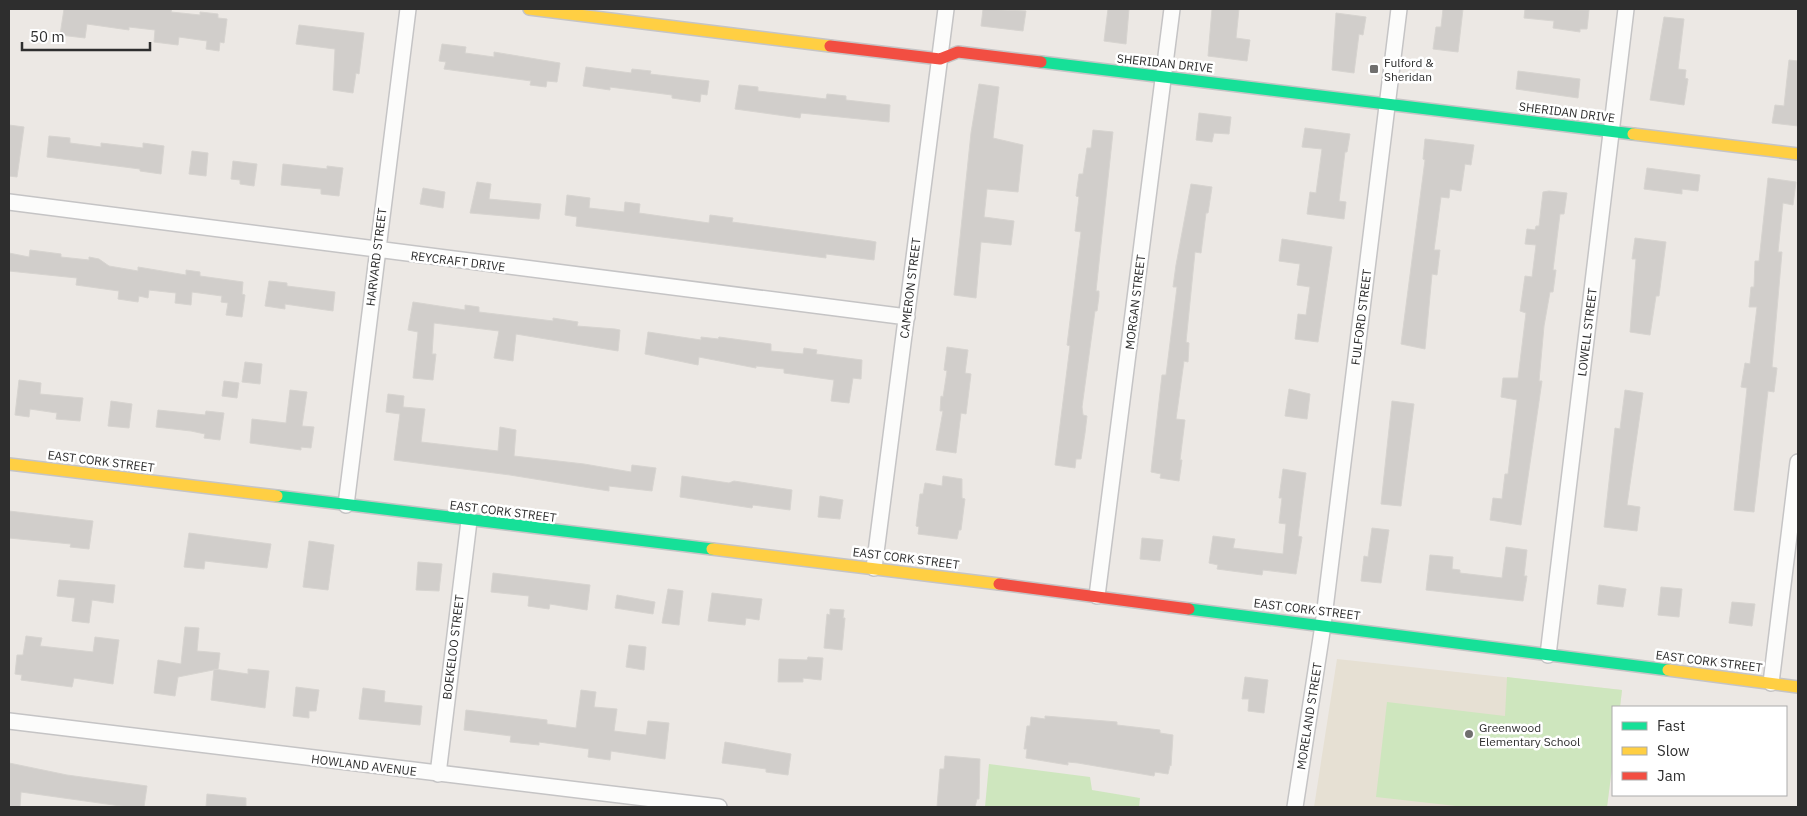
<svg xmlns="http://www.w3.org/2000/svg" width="1807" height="816" viewBox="0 0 1807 816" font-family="'IBM Plex Sans',sans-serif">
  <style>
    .education { fill: #e6e0d3 }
    .park { fill: #cee6be }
    .building { fill: #d1cecb; stroke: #d7d4d0 }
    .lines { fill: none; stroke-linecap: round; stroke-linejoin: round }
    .street-casing { stroke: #c5c4c5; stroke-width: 18 }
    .fast-casing { stroke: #c5c4c5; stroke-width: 14 }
    .slow-casing { stroke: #c5c4c5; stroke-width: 14 }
    .jam-casing { stroke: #c5c4c5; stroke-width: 14 }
    .street { stroke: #fcfcfb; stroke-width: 15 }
    .fast { stroke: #16e098; stroke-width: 11 }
    .slow { stroke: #ffcf43; stroke-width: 11 }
    .jam { stroke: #f24e42; stroke-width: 11 }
    .poi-dot { fill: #706f6e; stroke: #fff; stroke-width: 2 }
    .labels { text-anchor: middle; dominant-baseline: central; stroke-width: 5; stroke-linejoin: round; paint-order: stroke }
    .poi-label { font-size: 12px; fill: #2e2e2e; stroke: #fff; text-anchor: start }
    .street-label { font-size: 12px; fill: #2e2e2e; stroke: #fff }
  </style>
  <rect width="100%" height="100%" fill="#ece8e4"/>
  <path class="education" d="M1337,659L1622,690L1620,707H1613V760L1607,807H1314Z"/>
  <path class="park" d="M1507,677L1622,690L1620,707H1613V760L1607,807H1465L1376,797L1387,702L1505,716Z
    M989,764L1090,777L1092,790L1140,798L1139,807H985Z"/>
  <path class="building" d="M64,9H172L171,12L200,15V12L218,14V18L227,19L224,43L220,42L219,51L206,49L207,41L179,37L178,45L154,42L155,30L129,27V30L87,24L85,38L60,35Z
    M983,9L1026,11L1023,31L981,26Z
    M1108,9H1129L1126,44L1104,41Z
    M1212,9H1239L1236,38L1250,40L1247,61L1208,56Z
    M1443,9H1463L1458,52L1433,49L1436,27H1441Z
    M1525,9L1589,10L1587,29H1580V32L1553,28L1554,21L1524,18Z
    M1336,13L1366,17L1363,35L1359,34L1354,73L1332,70Z
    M1664,17L1684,19L1678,69L1686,70L1685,78L1688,79L1684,105L1650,100Z
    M299,25L364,33L359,74L356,73L353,93L333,90L335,49L296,44Z
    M442,44L466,47L465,53L494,57V52L560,63L557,82L547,81L546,87L530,85L531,81L444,69L446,62L439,61Z
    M1789,60L1798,61V126L1772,123L1775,105L1784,106Z
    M586,67L631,73L632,69L651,71L650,74L709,81L707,95L701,94L700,102L672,98V95L610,87V90L583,86Z
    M1518,71L1580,79L1578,98L1516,89Z
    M979,84L999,87L993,138L1023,145L1018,192L987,189L984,217L1014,221L1011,245L981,242L976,298L954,295L971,133Z
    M739,85L758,87V91L784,94L826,99L827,94L846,96V100L890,105L889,122L801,113L800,118L735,109Z
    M1199,113L1231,117L1229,134L1214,133L1212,142L1196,140Z
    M9,125L24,127L17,177L9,176Z
    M1305,128L1350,134L1347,152H1345L1339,201L1346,202L1344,219L1307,214L1310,192L1316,193L1322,149L1302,147Z
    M1093,130L1113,132L1096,291H1099V296L1097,311H1095L1082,407L1083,415L1087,416L1085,433L1081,459H1076L1075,468L1055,465L1070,346L1067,345L1081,232L1075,231L1079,197L1076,196L1079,174H1083L1087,148H1091Z
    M49,136L70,138V143L101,147V143L143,148V143L164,146L161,174L140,171V169L47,157Z
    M1425,139L1474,145L1471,165L1465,164L1461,191L1450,189L1449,198L1441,197L1434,250H1440L1437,275L1432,274L1425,349L1401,344L1425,160L1423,159Z
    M192,151L208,153L206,176L189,174Z
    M233,161L257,164L254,186L240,184V180L231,179Z
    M283,164L327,169V166L343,168L339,196L321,194V189L281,185Z
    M1647,168L1700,175L1698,191L1682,189V194L1644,189Z
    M1768,178L1796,182L1793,205L1783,203L1778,252H1782L1772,367L1777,368L1774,392L1768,391L1754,512L1734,510L1747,388L1741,387L1745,363L1750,364L1757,307H1749L1751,287H1754L1755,261H1759Z
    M477,182L491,184L489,199L541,204L539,219L470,213Z
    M1191,184L1212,187L1208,213H1206L1201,253L1195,252L1186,342L1189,343L1188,362L1184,361L1176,419L1185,420L1180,460H1182L1179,481L1160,478L1161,474L1151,472L1162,375H1166L1177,287H1173L1176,265Z
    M423,188L445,192L443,208L420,204Z
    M1549,191L1567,193L1564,214H1560L1553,270H1556L1553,292H1550L1544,326L1539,381H1542L1521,525L1490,520L1493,498L1502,499L1505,474H1508L1517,400L1501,397L1503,378H1518L1526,313L1520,311L1525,276L1532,277L1536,245L1525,244L1527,229L1535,230L1536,226H1539L1543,192Z
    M567,195L590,198L589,208L624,212L625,202L640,204L639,213L709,223L710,215L733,218L732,222L871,241L876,242L874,260L826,254V258L576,226L577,217L565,215Z
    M1635,238L1666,242L1659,296H1656L1650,335L1630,332L1636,259H1632Z
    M1282,239L1332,247L1318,342L1295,339L1298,314L1306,315L1310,287L1297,285L1300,264L1279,261Z
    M30,250L61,254V257L89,260V257L99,259L109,266L138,271V267L186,275V270L200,272V276L243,282L242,294L245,295L242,317L226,315L228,303L221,302L222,296L192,292L191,305L175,303L176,293L149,290L148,298L139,296L138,302L118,299L119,291L76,285L77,278L9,271V253L29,257Z
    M269,281L287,283V286L335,292L333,311L285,304V309L265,306Z
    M413,302L465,310V305L479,307V312L553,321V318L578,322L577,326L615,329L620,330L618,351L516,334L513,361L494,358L499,331L434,323L432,354H436L433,380L413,378L418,332L408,330Z
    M648,332L701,340V337L718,339L719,337L771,344V351L803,354L804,348L817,350L816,354L862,360L861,379L853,378L849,403L831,401L834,380L784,373V369L756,366V368L699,357L698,365L645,354Z
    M947,347L968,350L965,373L971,374L966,414L961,413L956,453L936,450L943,411H940L941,396L943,397L947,371L944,370Z
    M245,362L262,364L260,384L242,382Z
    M19,380L41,383L40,394L83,398L80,421L56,419L57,413L30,409L29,417L15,415Z
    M224,381L239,383L237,398L222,396Z
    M1289,389L1310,394L1307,419L1285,416Z
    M290,390L307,392L302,426L314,427L311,448L301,447V450L250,443L252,419L286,423Z
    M1625,390L1643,393L1627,505L1640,507L1637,531L1604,527L1615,428L1620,429Z
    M388,394L404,396L403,407L425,409L421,442L498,451L500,427L516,430L514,456L584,464L631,472L632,465L656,468L652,491L609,486V491L510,475L394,460L400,414L386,412Z
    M111,401L132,404L129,428L108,426Z
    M1392,401L1414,404L1401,506L1381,504Z
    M158,410L205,415L206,411L224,413L220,440L204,438L205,434L191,431L156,427Z
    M1283,469L1306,473L1298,536L1302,537L1296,574L1263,570L1262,575L1217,569L1218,565L1209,563L1213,536L1235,539L1233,548L1283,554L1286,524L1279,523L1282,498H1279Z
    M682,476L729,483L734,481L792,490L790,510L753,505L752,508L680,497Z
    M943,476L962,479V498L965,499L961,530H959L957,539L918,534L919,527L916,526L920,494H923L925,483L942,486Z
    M820,496L843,500L840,519L818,517Z
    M9,511L93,521L89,549L70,547L71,544L9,538Z
    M1372,528L1389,530L1381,583L1361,581L1364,556L1368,557Z
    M189,533L271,544L267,568L205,561L204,569L184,567Z
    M1142,538L1163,540L1160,561L1140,559Z
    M309,541L334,545L328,590L303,587Z
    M1506,547L1527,550L1524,576H1527L1523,601L1426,590L1430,555L1453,557L1452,569L1460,570V573L1502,578Z
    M418,562L442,564L439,591L416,590Z
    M493,573L590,585L587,610L550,604L549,609L528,606L529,596L491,592Z
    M59,580L115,585L113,603L92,600L89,623L72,621L75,598L57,596Z
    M1599,585L1626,589L1623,607L1597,604Z
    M1661,587L1682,589L1679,617L1658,615Z
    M668,589L683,591L679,625L662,623Z
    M712,593L762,599L759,620L746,618L745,625L708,621Z
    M617,595L655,602L653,614L615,608Z
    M1732,602L1755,604L1752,626L1729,623Z
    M830,609L844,610L843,618H845L842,650L824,648L827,614L830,615Z
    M185,627L199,628L197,651L220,653L218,669L178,677L175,696L154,693L158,660L181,664Z
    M26,636L42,638L40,646L93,652L95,637L119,640L113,684L74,678L72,687L21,680L22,675L15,674L17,655H23Z
    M629,645L646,647L644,670L626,667Z
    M808,657L823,658L821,680L803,678V682H778L779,659L807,660Z
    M214,669L248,674V669L269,671L265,708L211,700Z
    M1245,677L1268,680L1264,713L1248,711L1249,699H1242Z
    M296,687L319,690L316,711H309V718L293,716Z
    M363,688L385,691L384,702L422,706L420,725L359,719Z
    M581,690L596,692L594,707L617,709L614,731L646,735L648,721L669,723L665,759L611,751L610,760L588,757L589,749L539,742V745L510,742L511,736L464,730L466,710L547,720V724L576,728Z
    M1045,716L1117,722V725L1160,730V733L1173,735L1171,766L1170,765L1168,774L1155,772L1154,776L1078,763L1068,762V765L1026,758L1027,749H1024L1027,726H1030L1031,717L1045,719Z
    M725,742L791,754L788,775L766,772V769L722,763Z
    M945,756L980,759L979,799H977L975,807H937L940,769H944Z
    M9,763L67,775L147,786L144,807H128L21,792L20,807H9Z
    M207,794L246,798V807H206Z"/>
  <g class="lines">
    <defs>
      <path id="street" d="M9,202L907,317
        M346,505L408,9
        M874,568L946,9
        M1097,596L1172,9
        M1548,655L1626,9
        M1771,683L1798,462
        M9,721L719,807
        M438,774L469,521
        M1295,807L1323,625L1399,9"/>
      <path id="fast" d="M1041,62L1633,134
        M277,496L712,549
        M1189,609L1668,670"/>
      <path id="slow" d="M529,9L830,46
        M1633,134L1798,154
        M9,464L277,496
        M712,549L999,584
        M1668,670L1798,687"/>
      <path id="jam" d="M830,46L940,59L958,52L1041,62
        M999,584L1189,609"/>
    </defs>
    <use href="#street" class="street-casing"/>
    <use href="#fast" class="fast-casing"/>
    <use href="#slow" class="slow-casing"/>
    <use href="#jam" class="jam-casing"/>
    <use href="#street" class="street"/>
    <use href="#fast" class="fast"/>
    <use href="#slow" class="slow"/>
    <use href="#jam" class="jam"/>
  </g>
  <g class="poi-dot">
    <rect x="1369" y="64" width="10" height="10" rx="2.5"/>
    <circle cx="1469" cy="734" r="5"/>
  </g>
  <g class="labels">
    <g class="poi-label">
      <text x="1384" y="62">Fulford &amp;<tspan x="1384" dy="14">Sheridan</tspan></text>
      <text x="1479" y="727">Greenwood<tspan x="1479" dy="14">Elementary School</tspan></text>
    </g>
    <g class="street-label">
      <text transform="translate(1165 63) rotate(6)">SHERIDAN DRIVE</text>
      <text transform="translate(1567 112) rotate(7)">SHERIDAN DRIVE</text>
      <text transform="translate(376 257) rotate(-83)">HARVARD STREET</text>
      <text transform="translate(458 261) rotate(7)">REYCRAFT DRIVE</text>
      <text transform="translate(910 288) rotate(-83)">CAMERON STREET</text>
      <text transform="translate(1135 302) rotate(-83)">MORGAN STREET</text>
      <text transform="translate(1361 317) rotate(-83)">FULFORD STREET</text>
      <text transform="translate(1587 332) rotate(-83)">LOWELL STREET</text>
      <text transform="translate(101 461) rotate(7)">EAST CORK STREET</text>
      <text transform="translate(503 511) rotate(7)">EAST CORK STREET</text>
      <text transform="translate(906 558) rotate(7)">EAST CORK STREET</text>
      <text transform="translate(1307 609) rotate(7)">EAST CORK STREET</text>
      <text transform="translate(453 647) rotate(-83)">BOEKELOO STREET</text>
      <text transform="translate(1709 661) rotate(7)">EAST CORK STREET</text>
      <text transform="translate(1309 716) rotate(-81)">MORELAND STREET</text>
      <text transform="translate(364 765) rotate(7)">HOWLAND AVENUE</text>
    </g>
  </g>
  <rect width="1807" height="816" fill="none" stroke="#2e2e2e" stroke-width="20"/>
  <rect x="1612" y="706" width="175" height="90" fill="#ffffff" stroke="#ababab"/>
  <rect x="1622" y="722" width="25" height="8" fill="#16e098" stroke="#ababab"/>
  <text x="1657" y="731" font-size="15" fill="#2e2e2e">Fast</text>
  <rect x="1622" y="747" width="25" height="8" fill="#ffcf43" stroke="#ababab"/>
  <text x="1657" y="756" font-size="15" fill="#2e2e2e">Slow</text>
  <rect x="1622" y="772" width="25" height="8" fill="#f24e42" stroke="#ababab"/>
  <text x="1657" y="781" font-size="15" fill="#2e2e2e">Jam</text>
  <path d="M22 42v8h128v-8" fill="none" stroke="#2e2e2e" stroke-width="2.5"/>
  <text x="30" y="42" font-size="15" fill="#2e2e2e" stroke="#ffffff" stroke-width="4" paint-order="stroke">50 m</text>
</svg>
